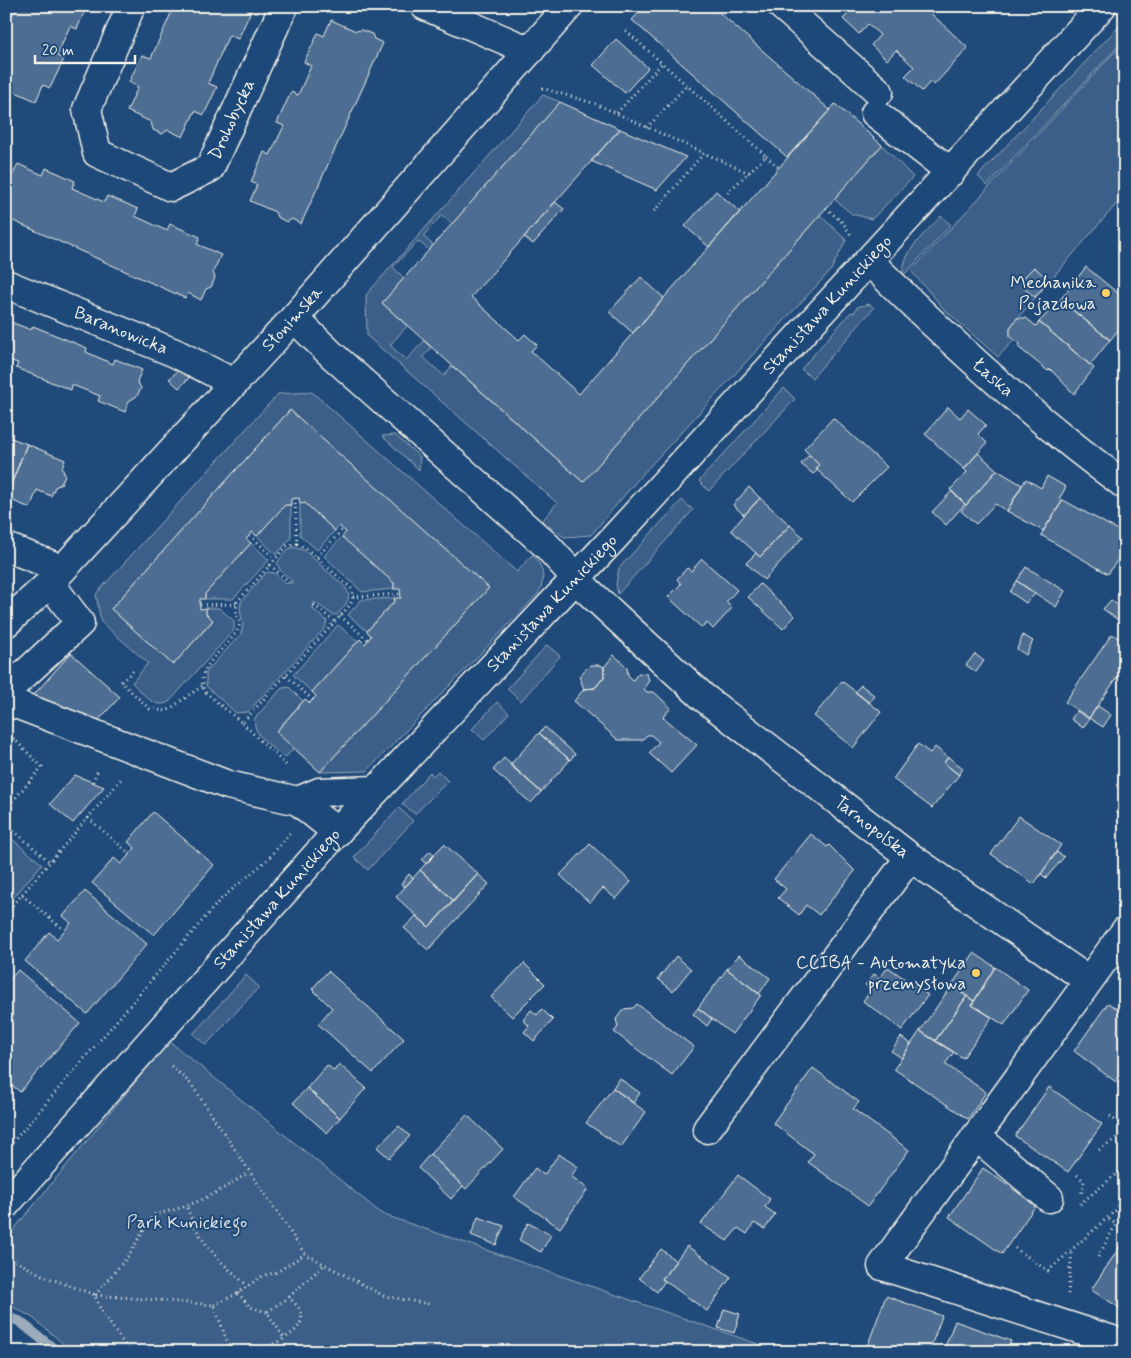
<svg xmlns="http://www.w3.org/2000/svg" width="1131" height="1358" viewBox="0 0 1131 1358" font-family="Mynerve,sans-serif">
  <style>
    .green { fill: #3a5f88; stroke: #97a8b8 }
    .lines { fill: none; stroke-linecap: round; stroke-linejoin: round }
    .stream { stroke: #9cacbb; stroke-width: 10 }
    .building { fill: #4d6e92; stroke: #f4f1e8 }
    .minor-casing { stroke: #f4f1e8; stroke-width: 31 }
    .path { stroke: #f4f1e8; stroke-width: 3; stroke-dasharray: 1 4; stroke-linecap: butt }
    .minor { stroke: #1f4a7a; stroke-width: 28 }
    .poi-dot { fill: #ffd166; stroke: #1f4a7a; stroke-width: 2 }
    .labels { text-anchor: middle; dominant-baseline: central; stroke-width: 4; stroke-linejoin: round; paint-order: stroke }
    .street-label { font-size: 18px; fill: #f4f1e8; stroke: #1f4a7a }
    .poi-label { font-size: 18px; fill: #f4f1e8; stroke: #1f4a7a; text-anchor: end }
    .park-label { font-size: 18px; fill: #e1e2de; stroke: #1f4a7a }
  </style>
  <rect width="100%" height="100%" fill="#1f4a7a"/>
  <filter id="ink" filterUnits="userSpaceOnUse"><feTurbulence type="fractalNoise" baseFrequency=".02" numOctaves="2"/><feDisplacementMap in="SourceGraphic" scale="10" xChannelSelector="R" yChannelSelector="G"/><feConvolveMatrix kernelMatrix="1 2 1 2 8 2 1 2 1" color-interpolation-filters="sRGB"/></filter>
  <g filter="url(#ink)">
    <path class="green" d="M1125,20V39L987,186L978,176Z
      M1125,41V194L1010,327V336L1014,340L998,357L945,310L911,271Z
      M543,95L560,102L452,224L442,215L423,236L433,245L429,250L418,241L393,267L404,278L382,303L407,326L390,345L406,360L424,341L431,348L423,357L444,376L452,366L583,482L820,215L846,240L831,270L639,478L591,535L564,537L542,521L557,503L367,336L366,295Z
      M882,145L913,177L872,219L852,214L834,199Z
      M941,216L951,225L903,276C901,252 926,233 941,216Z
      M869,304L874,308L812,378L801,369L851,312L854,313L857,307Z
      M784,388L795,399L709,491L699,481Z
      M312,392L517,572L532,555C544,565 546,580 538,594L367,771L320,772L489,588L290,410L111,609L173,665L213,621L206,614V608H219L234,621V630L169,702C154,710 142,692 132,683L148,663L101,622L96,594L278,394Z
      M395,435L420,457L419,470L382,436Z
      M682,500L693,510L618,594L616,584L619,568Z
      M305,503L335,531L317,550L300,535V504Z
      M285,505H291V538L276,555L257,536Z
      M342,537L394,583V589L362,592L324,556Z
      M251,543L269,560L233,599H205V594Z
      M293,547L304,550L346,588C353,600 344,606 337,615H333L314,602L313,609L327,621L325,628L248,712L236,713L206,686V672L241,634L243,625L240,610L241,602L265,574L268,572L275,573L285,584L293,582L280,570L277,563L287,550Z
      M394,598L395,601L367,631L348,615L361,600Z
      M338,625L358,641L312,692L293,675Z
      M547,645L560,656L521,701L507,689Z
      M289,687L303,701L276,731L294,748L285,758C273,747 251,735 255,718L282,688Z
      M497,702L509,713L484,740L472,729Z
      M438,771L448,781L415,814L402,804L430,772L433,776Z
      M399,808L413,821L368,870L354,857Z
      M6,834L42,864L8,904L6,902Z
      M246,975L259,987L206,1045L193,1034Z
      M169,1041L382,1214L781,1352H73L33,1318L6,1303V1239Z"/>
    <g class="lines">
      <path class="stream" d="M6,1317L19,1321L58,1352"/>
    </g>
    <path class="building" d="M17,6H87L77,29L70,26L65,37L57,56L64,59L50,88L43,85L36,101L11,90L6,92V31Z
      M169,6H242L251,11L238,39L229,35L208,83L217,87L204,115L195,111L183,137L168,130L162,134L153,130L151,122L127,111L138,87L129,82L142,55L151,58L173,9Z
      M645,6H712L830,110L787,157L632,20Z
      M849,6H923L968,48L934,85L930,82L922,91L905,76L914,67L896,50L887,60L871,45L880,35L868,24L859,34L843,19L852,10Z
      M331,20L356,31L361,30L372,34L374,39L383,43L301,224L292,219L287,222L277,217L275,212L250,201L257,185L251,182L264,152L270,155L284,126L277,123L291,92L298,95L311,66L304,62L318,33L324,36Z
      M616,39L648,68L625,93L593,65Z
      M560,102L620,129L471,297L519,340L525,334L537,345L531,351L579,394L835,104L882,145L583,482L382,303Z
      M620,129L686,157L657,190L591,161Z
      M18,164L43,175L46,168L60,174L75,181L72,188L104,202L107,196L122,202L138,209L135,216L165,230H167L170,224L200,237L197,244L221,255L213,272L215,278L211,287L206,289L201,300L188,293L185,298L9,219L12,214L6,212V183L10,181Z
      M716,191L740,212L709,247L685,226Z
      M555,202L564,209L533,244L524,237Z
      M1034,267L1049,280L1035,297L1025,289L1024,277Z
      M1086,267L1125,299V322L1110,340L1060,300Z
      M641,277L664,298L633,333L609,312Z
      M1060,300L1110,340L1090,365L1039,322Z
      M1017,318H1026L1036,326L1039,322L1094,368L1074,394L1050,369L1048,371L1018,347L1020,344L1010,336V328Z
      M6,320L31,330L33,326L87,348L86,352L113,364L115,359L142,370L137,381L141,388L137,396L129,401L125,412L98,401L100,396L72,385L71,390L16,368L18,363L6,359Z
      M181,368L190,377L179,388L169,379Z
      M948,407L960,418L968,409L986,425L978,434L987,443L964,469L925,434Z
      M290,410L489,588L320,772L276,732L305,699L310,703L316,696L312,692L360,639L365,644L371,636L367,631L395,601L394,598H401L400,589H394V583L342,537L346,532L339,526L335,531L305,503L300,504L299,498L291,499V505H285L257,536L252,532L250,535L246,539L251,543L205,594V599H200V609L206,608V614L213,620L173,665L111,609Z
      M833,418L887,467L852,502L816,469L819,465L804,449Z
      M6,436L27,444L6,497Z
      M27,444L65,460L62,468L65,475L61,484L55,487L51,496L37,490L30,508L6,498Z
      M978,453L997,470L966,505L950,490L967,472L964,469Z
      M809,455L819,465L816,469L818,470L813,474L801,464Z
      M997,470L1022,485L1007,511L995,504L976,524L961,511Z
      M1047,476L1066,487L1059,499L1063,500L1043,531L1007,511L1026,479L1041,488Z
      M749,487L760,498L744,515L733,505Z
      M952,491L965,504L946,525L932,512Z
      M760,498L790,525L760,557L731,530Z
      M1063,500L1125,534V548L1108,574L1041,535Z
      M790,525L803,537L764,580L746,563L756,553L760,557Z
      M702,559L737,590L726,602L732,608L713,629L707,623L702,628L668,597L681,584L677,579L687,568L691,571Z
      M1026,567L1065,591L1056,607L1017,581Z
      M1017,581L1035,594L1026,603L1010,592Z
      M760,584L795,616L783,629L748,597Z
      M1111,600L1125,611L1118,620L1103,609Z
      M1112,634L1125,642V666L1089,718L1065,702Z
      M1023,635L1033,641L1026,655L1017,649Z
      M71,653L120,697L95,724L31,698Z
      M975,654L984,661L976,672L966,665Z
      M614,655L627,667L628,675L633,680L638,673L647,674L649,680L644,689L647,692H654L671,708L663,717L697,745L671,773L649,753L659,742L651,735H647L642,740H618L574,701L584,689L595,688L604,677V667Z
      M590,665H600L604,667V677L595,688L584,689L579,676Z
      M842,681L881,712L853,748L814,716Z
      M861,685L875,696L869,703L855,692Z
      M1098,706L1111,715L1103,727L1089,718Z
      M1077,711L1089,719L1083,728L1071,719Z
      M545,727L575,754L570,760L539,733Z
      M539,733L570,760L541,792L510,765Z
      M918,744L930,753L935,747L948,757L944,763L959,775L932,808L893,779Z
      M948,757L963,768L959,775L944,763Z
      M504,758L541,792L531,803L493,770Z
      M75,775L104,787L73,823L50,804Z
      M1125,800V818L1116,812Z
      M153,812L214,865L154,935L92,883L114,858L121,864L130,854L135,848L128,842Z
      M1019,816L1061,845L1034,884L991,854Z
      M811,834L827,847L829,845L855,871L819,915L806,905L799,915L778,898L786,889L774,879Z
      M444,844L478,874L454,901L420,870Z
      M590,844L631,882L616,899L603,888L590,903L560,875Z
      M430,851L435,855L426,864L422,860Z
      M1057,852L1064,857L1046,878L1041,874Z
      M420,870L454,901L429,927L396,897Z
      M409,874L413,878L405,887L401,884Z
      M478,874L489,884L428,950L404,928L416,916L429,927Z
      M85,891L147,944L87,1014L25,961L49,932L57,939L71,923L63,916Z
      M974,953L995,967L974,1001L951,986Z
      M739,955L770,978L759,994L727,969Z
      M676,956L691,969L673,991L658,979Z
      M524,963L545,984L512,1017L491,997Z
      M888,967L928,995L902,1030L863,1001Z
      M995,967L1028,990L1004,1025L972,1005Z
      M727,969L761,995L732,1034L698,1008Z
      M18,970L80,1023L20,1092L6,1080V984Z
      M328,971L404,1039L373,1073L318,1024L332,1008L312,989Z
      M874,974L880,978L871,990L865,985Z
      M951,986L967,996L935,1041L920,1031Z
      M967,996L974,1001L972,1005L992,1017L963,1058L935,1041Z
      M1108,1003L1125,1014L1124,1088L1074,1051Z
      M637,1004L694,1047L672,1075L614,1032L618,1027L616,1019L624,1009L633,1008Z
      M698,1008L712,1019L707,1026L693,1014Z
      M542,1009L553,1020L534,1041L524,1032L529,1026L523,1020L531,1010L537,1015Z
      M920,1031L954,1052L945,1064L986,1092L968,1119L894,1069Z
      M901,1037L911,1044L902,1058L891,1051Z
      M339,1064L366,1088L340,1118L307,1088L327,1065L334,1071Z
      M813,1068L859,1102L853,1109L909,1150L868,1206L808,1162L814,1154L773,1123Z
      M619,1078L640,1093L633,1103L613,1088Z
      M1049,1087L1102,1124L1068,1172L1015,1136Z
      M307,1088L340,1118L327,1133L293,1103Z
      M613,1088L646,1112L621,1147L586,1123Z
      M467,1115L503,1149L466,1189L430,1154Z
      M399,1126L410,1136L389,1158L377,1147Z
      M430,1154L463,1186L451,1199L418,1168Z
      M559,1154L578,1167L571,1176L588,1189L560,1228L514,1197L535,1168L544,1175Z
      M983,1168L1036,1205L1002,1254L949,1217Z
      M738,1175L770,1199L765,1207L775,1214L765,1229L754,1223L747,1234L738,1228L727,1241L701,1224Z
      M478,1217L504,1226L496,1245L471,1235Z
      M528,1223L551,1235L541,1252L519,1240Z
      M1125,1239V1311L1091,1290Z
      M687,1246L731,1277L707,1311L662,1279Z
      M661,1249L676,1261L662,1279L665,1281L657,1292L639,1278Z
      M886,1296L942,1316L929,1352H865Z
      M724,1309L740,1314L734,1333L718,1328Z
      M955,1321L1011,1341L1007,1352H943Z
      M1024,1345L1042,1352H1022Z"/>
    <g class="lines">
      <defs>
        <g id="minor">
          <path id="s1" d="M131,6L87,109L97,153L171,187L210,168L284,6"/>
          <path d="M425,6L530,51"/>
          <path d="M782,6L879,92"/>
          <path d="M875,113L951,172"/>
          <path id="s2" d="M869,261C949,341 1033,418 1125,485"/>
          <path id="s3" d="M6,284L175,353L234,383"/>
          <path id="s4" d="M294,318L332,355L547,546L588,591L703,697L910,857L1088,980"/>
          <path d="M6,547L62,569"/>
          <path d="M50,583L80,623L14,684L10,694L13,703L228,785L298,801L337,832"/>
          <path id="s5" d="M6,623L50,583L294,318L569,6"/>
          <path d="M298,801L319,792L376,790"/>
          <path d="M1125,931L882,1266L1125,1344"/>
          <path d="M707,1129L910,857"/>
          <path d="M976,1136L1049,1198"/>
          <path id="s6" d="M6,1204L337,832L613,539L1102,6"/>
        </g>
      </defs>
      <use href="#minor" class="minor-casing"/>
      <path class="path" d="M377,6L395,14
        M626,31L766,156L726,194
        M542,88L596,104L704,153
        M617,113L662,63
        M647,128L687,85
        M766,156L778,167
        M826,208L843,223L851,235
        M654,211L704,153L749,173
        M295,498L297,544
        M250,535L275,559
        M297,544L306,548L352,589L353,597L351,604L242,723L205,692C192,667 228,649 238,629L240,624L236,615L237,602L287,546Z
        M317,557L343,529
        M270,565L289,582
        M353,597L400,594
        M200,605L236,604
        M314,605L335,622
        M340,616L368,640
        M133,671L121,682L150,709L167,711L202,686
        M286,676L313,700
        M242,723L286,765
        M93,782L98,769
        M6,809L42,767L11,736
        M88,818L130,854
        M6,824L50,862
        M22,895L64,930
        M6,913L123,777
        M171,1066L191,1084L305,1254L384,1296L429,1304
        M1110,1116L1125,1128
        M6,1150L220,900L268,859L290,833
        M1099,1150L1125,1132
        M1077,1175L1084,1181L1081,1196
        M1080,1204L1125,1167
        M187,1208C201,1245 218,1260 248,1286
        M1015,1248L1048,1271L1116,1210L1125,1177
        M6,1256L46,1277L95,1295L101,1311L130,1352
        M1098,1257L1116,1224L1107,1218
        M238,1293L250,1307L267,1312
        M1068,1294L1072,1251
        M95,1295L129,1255L153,1215C194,1206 215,1195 249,1172
        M96,1295L214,1305L231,1352
        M289,1297L324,1265
        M214,1305L238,1293L262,1276L277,1272L305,1254
        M255,1352C268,1346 307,1333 301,1313C300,1307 293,1302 289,1297L267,1312L284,1338"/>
      <use href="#minor" class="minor"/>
    </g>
  </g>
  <g class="poi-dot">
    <circle cx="1106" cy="293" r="5"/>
    <circle cx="976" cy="973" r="5"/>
  </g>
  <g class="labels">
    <g class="street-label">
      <text stroke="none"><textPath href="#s1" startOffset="335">Drohobycka</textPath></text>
      <text stroke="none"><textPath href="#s6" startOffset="1218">Stanisława Kunickiego</textPath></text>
      <text stroke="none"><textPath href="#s5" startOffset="418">Słonimska</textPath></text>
      <text stroke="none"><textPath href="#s3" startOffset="124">Baranowicka</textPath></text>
      <text stroke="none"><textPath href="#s2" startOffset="170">Łaska</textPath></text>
      <text stroke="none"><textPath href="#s6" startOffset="812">Stanisława Kunickiego</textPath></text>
      <text stroke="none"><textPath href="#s4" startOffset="771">Tarnopolska</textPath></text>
      <text stroke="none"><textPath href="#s6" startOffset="408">Stanisława Kunickiego</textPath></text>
    </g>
    <g class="poi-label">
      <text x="1096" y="283">Mechanika<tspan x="1096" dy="21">Pojazdowa</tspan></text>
      <text x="966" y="963">CCIBA - Automatyka<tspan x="966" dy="21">przemysłowa</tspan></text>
    </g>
    <g class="park-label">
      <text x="187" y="1223">Park Kunickiego</text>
    </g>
  </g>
  <rect width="1131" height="1358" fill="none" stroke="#1f4a7a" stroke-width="25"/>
  <rect x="12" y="12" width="1106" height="1333" fill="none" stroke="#f4f1e8" stroke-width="2" filter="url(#ink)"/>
  <path d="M35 55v8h100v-8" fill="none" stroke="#f4f1e8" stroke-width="2.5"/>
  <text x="42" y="55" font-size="15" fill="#f4f1e8" stroke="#1f4a7a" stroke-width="4" paint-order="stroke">20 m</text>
</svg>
